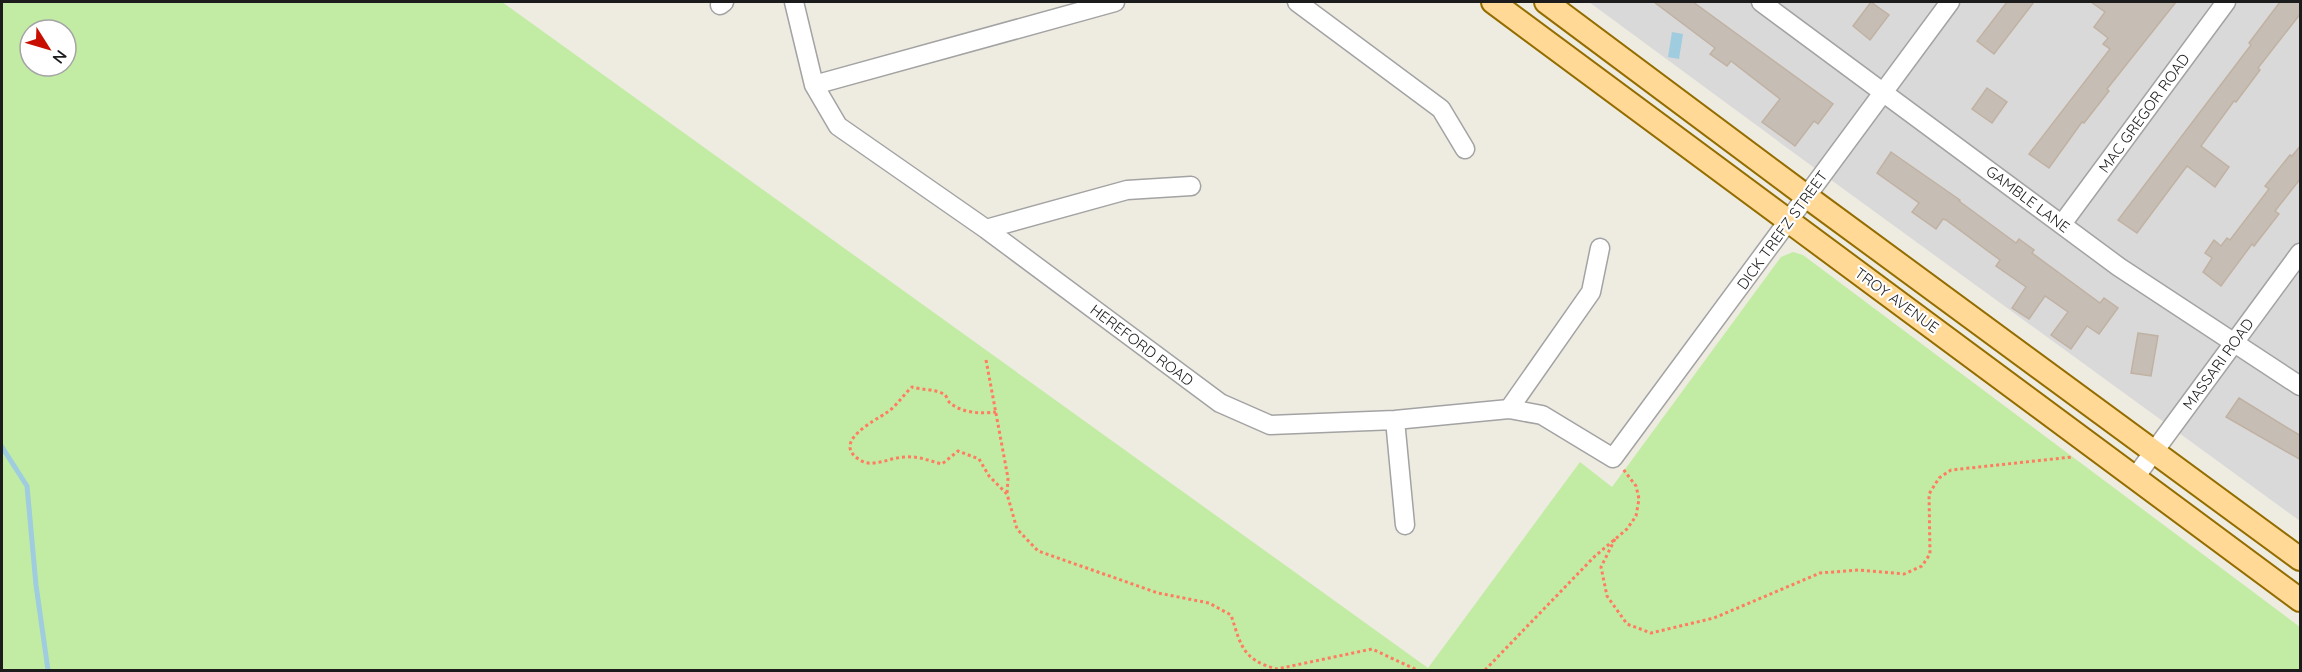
<svg xmlns="http://www.w3.org/2000/svg" width="2302" height="672" viewBox="0 0 2302 672" font-family="Quicksand,sans-serif">
  <style>
    .residential { fill: #dad9d9 }
    .grass { fill: #c2eca4; fill-rule: evenodd }
    .water { fill: #9fccde }
    .lines { fill: none; stroke-linecap: round; stroke-linejoin: round }
    .stream { stroke: #9fccde; stroke-width: 5 }
    .building { fill: #c6bdb4; stroke: #c0b2a3; stroke-width: 1.5 }
    .minor-casing { stroke: #a3a3a3; stroke-width: 21 }
    .major-casing { stroke: #946d00; stroke-width: 26 }
    .path { stroke: #ff7c61; stroke-width: 3; stroke-dasharray: 3 3; stroke-linecap: butt }
    .minor { stroke: #fff; stroke-width: 18 }
    .major { stroke: #ffd995; stroke-width: 22 }
    .labels { text-anchor: middle; dominant-baseline: central; stroke-width: 4.5; stroke-linejoin: round; paint-order: stroke }
    .street-label { font-size: 15px; fill: #1c1c1c; stroke: #fff }
  </style>
  <rect width="100%" height="100%" fill="#eeebe1"/>
  <path class="residential" d="M1589,2H2300V521L1805,161Z"/>
  <path class="grass" d="M2,2H502L1428,668L1580,462L1612,487L1781,257L1793,252L1803,255L2300,627V670H2ZM30,30H66V66H30Z"/>
  <path class="water" d="M1672,32L1683,34L1679,59L1668,57Z"/>
  <g class="lines">
    <path class="stream" d="M2,447L27,486L36,585L48,670"/>
  </g>
  <path class="building" d="M1654,2H1693L1833,104L1818,124L1814,121L1795,146L1762,122L1780,99L1731,61L1727,66L1710,54L1715,48Z
    M1871,2L1889,15L1870,40L1853,26Z
    M2007,2H2034L1994,54L1977,41Z
    M2091,2H2176L2107,89L2109,91L2084,123L2082,122L2049,168L2029,154L2110,49L2103,44L2108,38L2094,27L2105,12Z
    M2280,2H2301V13L2258,68L2260,70L2236,102L2234,101L2201,146L2229,167L2215,187L2187,166L2137,233L2118,220L2251,45L2249,43Z
    M1987,88L2007,102L1992,123L1972,109Z
    M2301,145V178L2275,211L2279,214L2254,246L2252,244L2221,286L2203,272L2212,258L2205,253L2214,240L2221,246L2227,238L2230,240L2269,189L2265,186L2290,155L2292,156Z
    M1891,152L1960,200L1959,201L2016,243L2019,239L2034,250L2032,253L2100,303L2104,298L2118,308L2099,334L2087,326L2071,349L2051,335L2068,312L2045,296L2029,319L2012,308L2026,287L1996,266L2000,260L1946,220L1943,219L1936,229L1912,212L1919,203L1877,173Z
    M2138,333L2158,336L2151,376L2131,373Z
    M2239,398L2301,436V460L2226,417Z"/>
  <g class="lines">
    <defs>
      <path id="minor" d="M794,2L814,85L838,126L986,229L1220,403L1270,425L1395,420L1509,409L1542,415L1613,458L1950,2
        M1297,2L1441,109L1465,149
        M1761,2L2119,267L2300,386
        M720,5L724,2
        M814,85L1115,2
        M2062,224L2226,2
        M986,229L1127,190L1191,186
        M1509,409L1591,292L1600,248
        M1395,420L1405,525
        M2136,476L2300,253"/>
      <path id="major" d="M1493,2L2300,600
        M1546,2L1806,196L2300,559"/>
    </defs>
    <use href="#minor" class="minor-casing"/>
    <use href="#major" class="major-casing"/>
    <path class="path" d="M986,360L1008,478L1007,494
      M996,412C982,414 962,413 950,403C948,401 947,397 945,395C937,389 921,390 912,387C903,395 896,407 886,413C874,421 834,441 857,458C862,462 868,464 874,463C885,462 895,457 906,457C919,456 930,461 942,464L958,451L979,459L989,476L1007,494L1017,529L1038,551L1158,593L1209,603L1231,615C1241,645 1242,660 1277,669L1372,649L1417,670
      M1615,539L1601,567L1607,596L1627,624L1651,633L1714,618L1820,573L1859,570L1904,574L1922,566L1930,554L1929,494L1939,478L1951,470L2072,457
      M1485,670L1594,557L1627,529L1636,516L1639,499L1636,486L1623,469"/>
    <use href="#minor" class="minor"/>
    <use href="#major" class="major"/>
  </g>
  <g class="labels">
    <g class="street-label">
      <text transform="translate(2144 113) rotate(-54)">MAC GREGOR ROAD</text>
      <text transform="translate(2028 199) rotate(37)">GAMBLE LANE</text>
      <text transform="translate(1782 230) rotate(-54)">DICK TREFZ STREET</text>
      <text transform="translate(1897 300) rotate(36)">TROY AVENUE</text>
      <text transform="translate(1142 345) rotate(37)">HEREFORD ROAD</text>
      <text transform="translate(2218 364) rotate(-54)">MASSARI ROAD</text>
    </g>
  </g>
  <rect width="2302" height="672" fill="none" stroke="#1c1c1c" stroke-width="6"/>
  <g transform="translate(48 48) rotate(127)"><circle r="28" fill="#ffffff" stroke="#a4a4a4" stroke-width="1.5"/>
  <path d="M0-4.5L10 22L0 15L-10 22Z" fill="#c80e00"/>
  <text y="-9" font-size="16" font-weight="bold" text-anchor="middle" fill="#1c1c1c">N</text>
  </g>
</svg>
